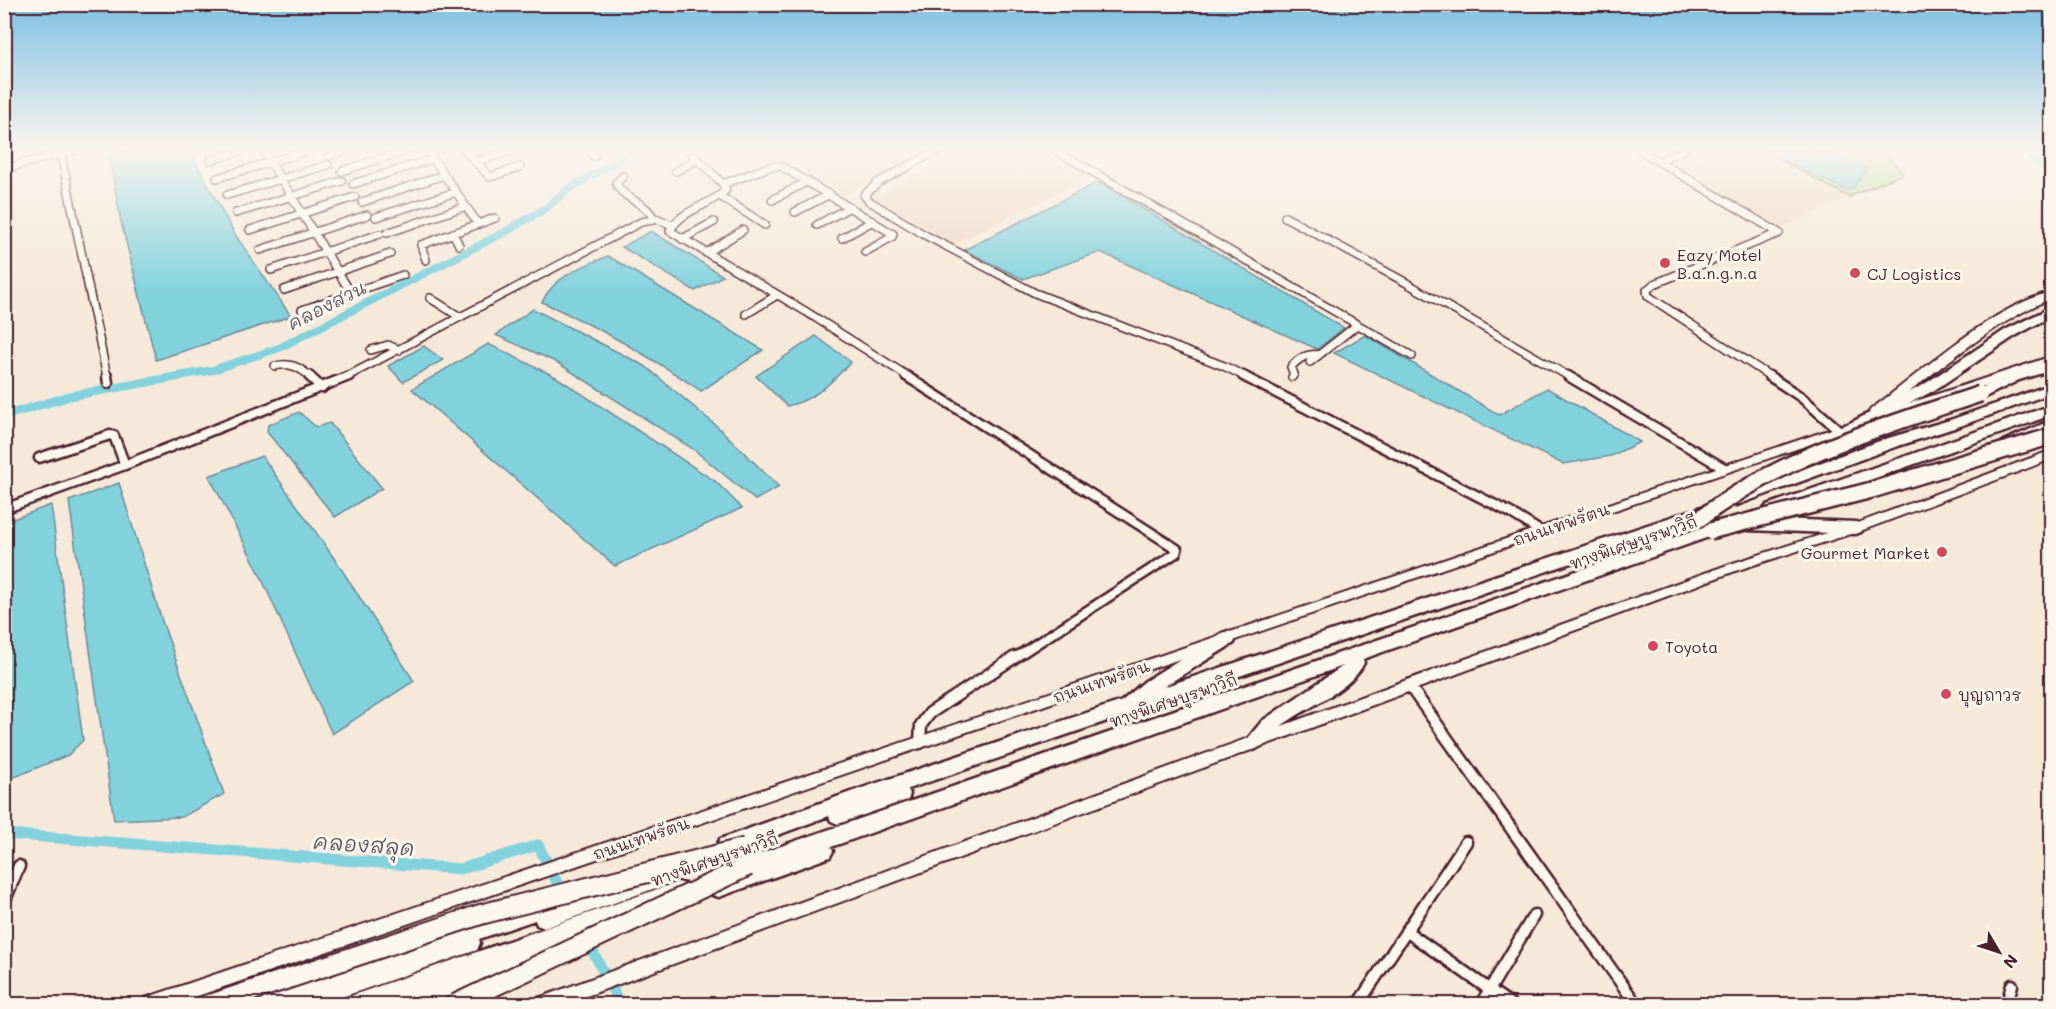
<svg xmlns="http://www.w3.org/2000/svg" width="2056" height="1009" viewBox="0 0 2056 1009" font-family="Mali,'Playpen Sans Thai',sans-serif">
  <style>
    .built { fill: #f0d9c4 }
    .green { fill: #b3de9c; stroke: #7e7e64; stroke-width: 1.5 }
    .water { fill: #82d2de; stroke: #6c8a96; stroke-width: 1.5 }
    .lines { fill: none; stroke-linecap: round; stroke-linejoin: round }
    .canal-far2 { stroke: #82d2de; stroke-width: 8 }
    .canal-far1 { stroke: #82d2de; stroke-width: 9 }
    .canal { stroke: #82d2de; stroke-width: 11 }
    .street-far2-casing { stroke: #4a1f2b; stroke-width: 10 }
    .street-far1-casing { stroke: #4a1f2b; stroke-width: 13 }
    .street-casing { stroke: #4a1f2b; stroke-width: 15 }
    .secondary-casing { stroke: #4a1f2b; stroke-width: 4 }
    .highway-casing { stroke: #4a1f2b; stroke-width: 5 }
    .street-far2 { stroke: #fbf7ec; stroke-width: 7 }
    .street-far1 { stroke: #fbf7ec; stroke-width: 8 }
    .street { stroke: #fbf7ec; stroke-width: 10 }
    .secondary { fill: #fbf7ec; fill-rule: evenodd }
    .highway { fill: #fbf7ec; fill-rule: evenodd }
    .highway-bridge-far1-casing { stroke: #4a1f2b; stroke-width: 20; stroke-linecap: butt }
    .highway-bridge-casing { stroke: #4a1f2b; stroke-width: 23; stroke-linecap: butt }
    .highway-bridge-far1 { stroke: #fbf7ec; stroke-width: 15 }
    .highway-bridge { stroke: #fbf7ec; stroke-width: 19 }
    .poi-dot { fill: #d1495b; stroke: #fbf7ec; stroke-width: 2 }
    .labels { text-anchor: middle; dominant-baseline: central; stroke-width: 6; stroke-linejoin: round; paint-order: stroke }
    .poi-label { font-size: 16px; fill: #4a1f2b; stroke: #fbf7ec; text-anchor: start }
    .street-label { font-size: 16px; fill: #4a1f2b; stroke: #fbf7ec }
    .water-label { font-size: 18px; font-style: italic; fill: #5b5561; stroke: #fbf7ec }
    .near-water-label { font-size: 21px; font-style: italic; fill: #5b5561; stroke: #fbf7ec }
  </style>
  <rect width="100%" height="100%" fill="#f6e9da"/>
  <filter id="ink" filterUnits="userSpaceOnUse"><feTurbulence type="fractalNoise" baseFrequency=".0167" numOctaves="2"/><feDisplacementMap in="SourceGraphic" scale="12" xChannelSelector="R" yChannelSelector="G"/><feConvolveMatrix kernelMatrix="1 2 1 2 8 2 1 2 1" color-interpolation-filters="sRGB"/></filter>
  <g filter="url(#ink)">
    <path class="built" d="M827,150H929L845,195L805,171L832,154Z
      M965,150H1042L1091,177L954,244L872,197Z
      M1723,150H1762L1849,197L1781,228L1678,168Z"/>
    <path class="green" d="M1762,150H1786L1778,154L1800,170L1811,173L1841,157L1832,156L1820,150H1883L1903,174L1849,197Z"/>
    <path class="water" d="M193,150L197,165L236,236L291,316L156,360L122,226L108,151Z
      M1786,150C1816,150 1841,154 1867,169L1853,188L1846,190L1780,159L1778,154Z
      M1098,182L1344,328L1317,349L1100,252L1023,279L964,250Z
      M651,231L723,276L695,291L622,247Z
      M608,256L763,350L701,391C650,356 598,327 542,302C555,275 582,267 608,256Z
      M533,309L645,366L719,428L779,487L755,500L693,449L558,363L496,335Z
      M1365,335L1499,415L1547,388L1640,442L1611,456L1563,464L1334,353Z
      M816,336L851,362C832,382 815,400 787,406L756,376Z
      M488,344L556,377L715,481L742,508L615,566L412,389Z
      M424,346L443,360L403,382L388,366Z
      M299,412L316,427L330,423L382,488L335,517L267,432L268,425Z
      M262,456L336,561L414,681L332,734L256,566L209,476Z
      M119,483L163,624L224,794L182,817L114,820L69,501Z
      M51,505L83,740L68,755L5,781V522Z"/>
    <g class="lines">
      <path class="canal-far2" d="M2024,150L2052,173
        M173,377L213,370L279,348L505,232L546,208L567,190L636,150"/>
      <path class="canal-far1" d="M4,416L70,396L181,376"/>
      <path class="canal" d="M4,834L461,869L538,845L564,896
        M587,940L620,1004"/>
      <defs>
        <path id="street-far2" d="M263,150L351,293
          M427,150L478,224
          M465,150L490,177L520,167
          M590,150L594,156
          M688,150L723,184L726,190C710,206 680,210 670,231L805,311L909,377
          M938,150L879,182L864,195L869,201L925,235L1035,293L1224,366L1246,377
          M1055,150L1412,356
          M1640,150L1779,233
          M61,154L107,377
          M328,156L346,150
          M1665,158L1683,150
          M211,160L244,150
          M475,162L510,151
          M4,169L74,150
          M342,171L408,150
          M676,171L697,160
          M623,176L616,183C624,201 646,201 654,219
          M217,178L311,150
          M353,184L433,159
          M723,184L772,166H781L893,234L892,237L865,252
          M227,195L328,165
          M720,196L765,225
          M772,200L808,181
          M362,202L444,175
          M795,212L830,194
          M236,213L342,181
          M376,217L456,192
          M1285,217L1405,282L1570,377
          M817,225L850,207
          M250,230L355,197
          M387,233L466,206
          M453,233L459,245
          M842,238L873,221
          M682,239L714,222
          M260,250L367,215
          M706,253L743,230
          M426,260L421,245L495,218
          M271,270L380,234
          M284,290L390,254
          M430,298L460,317
          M302,310L403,275
          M746,314L777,295
          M371,350L388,345L399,350
          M1310,362L1357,325
          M275,366C290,362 299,367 311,377
          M346,377L641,222L658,219L672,225
          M1292,377L1294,374L1291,367C1299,358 1307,353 1319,355
          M1771,377L1648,296L1647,290L1654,284L1779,233"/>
        <path id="street-far1" d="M107,376L108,383
          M309,376L322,388
          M906,376L1177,549L1176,553L1013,659
          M1243,376L1511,513L1540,531
          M1568,376L1724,468
          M1769,376L1801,397L1840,431
          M39,458L110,435L114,436L125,465
          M4,509L125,465L349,376"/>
        <path id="street" d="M1409,685L1636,1004
          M920,743L921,725L930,713L1015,657
          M4,902L19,866
          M1406,931L1510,1004
          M1358,1004L1466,842
          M1481,1004L1534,915
          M2007,1004L2012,985"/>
        <path id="secondary" d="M2052,291V298C1988,325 1938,371 1883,412L2052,356V363L1544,534L174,1004H143L145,998L151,996L1873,415L1869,412L1871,409C1928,368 1983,312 2052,291Z
          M2052,450V459L1866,529L1738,570L565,1004H536L538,998L544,996L1404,681L1730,564L1858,523Z"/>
        <path id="highway" d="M2052,307V316L2015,336L1933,391L1862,428H1852L1850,425L1852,422L1923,385L2005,330Z
          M2052,361V370L2019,380L1985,397H1975L1973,394L1975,391L2009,374Z
          M2052,384V393L1960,426L1895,447L1737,505H1727L1725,501L1727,497L1885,439L1950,420Z
          M2052,405V415L1777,513H1767L1764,509L1767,505Z
          M2052,420V431L2008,450L2001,445L2003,441Z
          M1710,504L1715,506L1718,510L1715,514L908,789L910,794L908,800L901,802L838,824L831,821L829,816L727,854L720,851L717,845L720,839L859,789L1122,701L1145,681L1222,633L1228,631L1234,633L1236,638L1234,643L1163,687Z
          M1748,518L1856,522L1861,524L1864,528L1861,532L1856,534L1748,530L1743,528L1740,524L1743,520Z
          M1721,521L1726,523L1729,527L1726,531L1363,659L1364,663C1349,693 1300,709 1275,731C1267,738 1264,746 1254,750L1248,748L1245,742L1262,721L1343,666L831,847L833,851L830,857L719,897L712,895L709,888L712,881L730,875L728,870L731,863L738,861Z
          M660,868L667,870L670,877L667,884L544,928L537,925L535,920L479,939L480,943L477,950L322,1004H247L250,997L257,994L554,894L561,897L563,902Z
          M678,882L685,884L688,891L685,898L570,939L573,945L570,952L563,955L427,1004H390V1002L384,1004H346L349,997L356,994Z"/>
      </defs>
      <use href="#street-far2" class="street-far2-casing"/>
      <use href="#street-far1" class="street-far1-casing"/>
      <use href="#street" class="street-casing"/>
      <use href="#secondary" class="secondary-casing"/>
      <use href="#highway" class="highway-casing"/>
      <use href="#street-far2" class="street-far2"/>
      <use href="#street-far1" class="street-far1"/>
      <use href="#street" class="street"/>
      <use href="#secondary" class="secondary"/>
      <use href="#highway" class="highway"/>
      <defs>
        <path id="highway-bridge-far1" d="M1699,519C1786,454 1879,428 1980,394
          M1710,531L1872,490L2052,436"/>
        <path id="highway-bridge" d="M212,1004L482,914L745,848
          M456,1004L748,866"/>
      </defs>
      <use href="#highway-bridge-far1" class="highway-bridge-far1-casing"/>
      <use href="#highway-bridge" class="highway-bridge-casing"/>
      <use href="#highway-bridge-far1" class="highway-bridge-far1"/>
      <use href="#highway-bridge" class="highway-bridge"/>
    </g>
  </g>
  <linearGradient id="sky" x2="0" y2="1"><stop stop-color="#7fc0e4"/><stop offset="0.51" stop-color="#fbf5ee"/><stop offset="1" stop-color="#fbf5ee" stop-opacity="0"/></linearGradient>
  <rect width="2056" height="292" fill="url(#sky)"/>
  <g class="poi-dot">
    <circle cx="1665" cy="263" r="6"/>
    <circle cx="1855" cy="273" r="6"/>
    <circle cx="1942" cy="552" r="6"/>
    <circle cx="1653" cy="646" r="6"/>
    <circle cx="1946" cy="694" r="6"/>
  </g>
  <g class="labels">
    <g class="poi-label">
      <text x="1677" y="254">Eazy Motel<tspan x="1677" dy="18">B.a.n.g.n.a</tspan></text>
      <text x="1867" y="273">CJ Logistics</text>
      <text x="1930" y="552" text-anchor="end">Gourmet Market</text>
      <text x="1665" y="646">Toyota</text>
      <text x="1958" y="694">บุญถาวร</text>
    </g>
    <g class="street-label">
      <text transform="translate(1561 524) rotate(-19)">ถนนเทพรัตน</text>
      <text transform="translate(1633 542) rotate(-19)">ทางพิเศษบูรพาวิถี</text>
      <text transform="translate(1101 681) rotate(-19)">ถนนเทพรัตน</text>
      <text transform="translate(1173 700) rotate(-19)">ทางพิเศษบูรพาวิถี</text>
      <text transform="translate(641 838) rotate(-19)">ถนนเทพรัตน</text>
      <text transform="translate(714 859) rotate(-19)">ทางพิเศษบูรพาวิถี</text>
    </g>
    <g class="water-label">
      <text transform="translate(327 305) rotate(-27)">คลองสวน</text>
    </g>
    <g class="near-water-label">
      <text transform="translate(364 844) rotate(4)">คลองสลุด</text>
    </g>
  </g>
  <rect width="2056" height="1009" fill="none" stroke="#fbf7ec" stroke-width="24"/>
  <rect x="12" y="12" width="2032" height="985" fill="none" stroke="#4a1f2b" stroke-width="2" filter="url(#ink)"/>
  <g transform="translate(1999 952) rotate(129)" stroke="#fbf7ec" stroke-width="4.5" paint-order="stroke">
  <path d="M0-4.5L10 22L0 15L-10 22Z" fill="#4a1f2b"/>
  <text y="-9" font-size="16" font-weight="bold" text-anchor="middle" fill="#4a1f2b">N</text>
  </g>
</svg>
